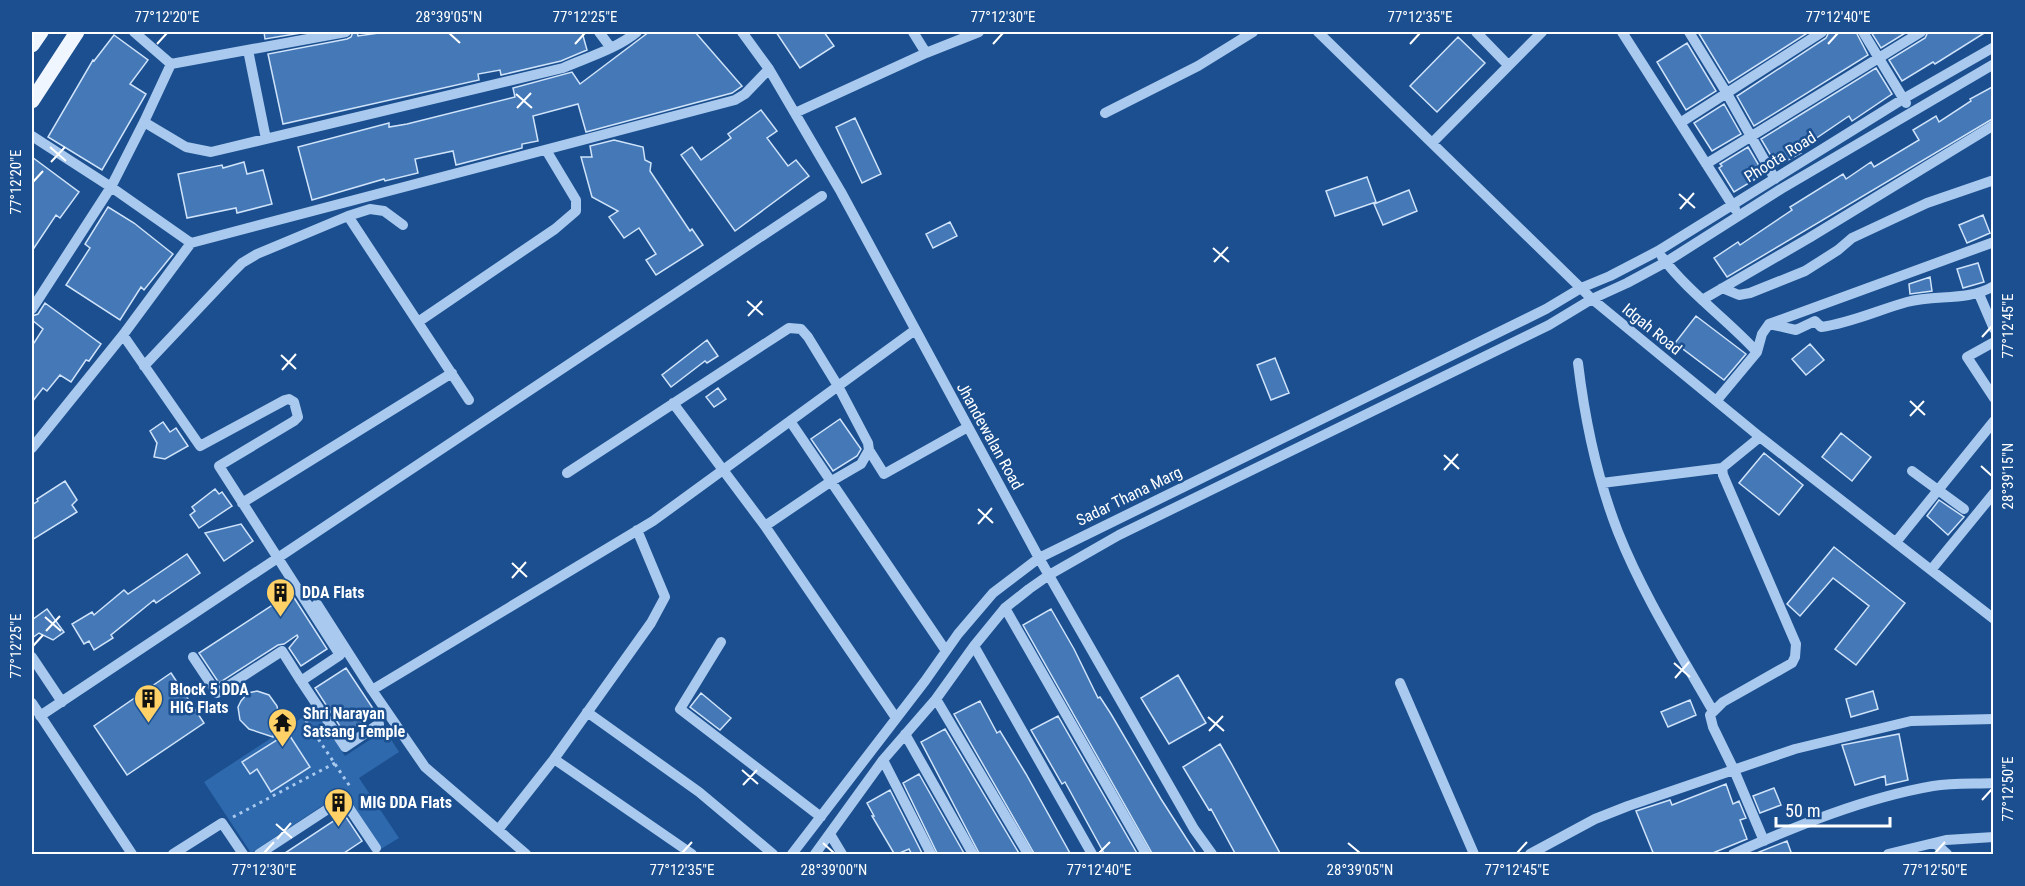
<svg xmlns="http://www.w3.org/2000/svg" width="2025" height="886" viewBox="0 0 2025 886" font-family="'Roboto Condensed',sans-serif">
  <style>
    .green { fill: #2e69ad }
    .building { fill: #4478b7; stroke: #cfe3fa; stroke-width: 1.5 }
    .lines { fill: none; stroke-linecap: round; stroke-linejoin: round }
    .path { stroke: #a9c9ee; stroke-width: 3; stroke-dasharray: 3 4.5; stroke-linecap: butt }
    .minor { stroke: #a9c9ee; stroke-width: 10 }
    .major { stroke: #f0f6ff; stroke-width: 15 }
    .ticks { fill: none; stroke: #fff; stroke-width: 2 }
    .labels { text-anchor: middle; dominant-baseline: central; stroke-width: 5; stroke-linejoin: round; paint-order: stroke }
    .street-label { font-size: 16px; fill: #fff; stroke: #1b4f8f }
    .poi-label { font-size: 16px; font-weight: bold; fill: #fff; stroke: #1b4f8f; text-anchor: start }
    .neatline { fill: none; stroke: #fff; stroke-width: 2 }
    .ticks-label { font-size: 15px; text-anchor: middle; fill: #fff }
  </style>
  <rect width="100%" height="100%" fill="#1b4f8f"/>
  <path class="green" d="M314,710L345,756L385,730L399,752L359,778L399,838L381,849L343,792L251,853L204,782Z"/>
  <path class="building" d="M264,32H307L265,39Z
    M353,32H357L358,36L386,32H582L587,50L561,61L501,75L500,70L478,74L479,80L283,124L268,54L347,39L351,37Z
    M649,32H695L742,86L732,93L586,132L578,104L533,116L538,141L522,144V148L456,165L453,151L415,159L418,173L385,181L384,179L312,200L298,147L389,123V127L407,124L515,97L513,88L572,72L580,84Z
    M776,32H824L834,46L800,68Z
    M1698,32H1809L1729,83Z
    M1829,32H1856L1868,55L1754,126L1737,96L1826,38Z
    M1871,32H1907L1881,48Z
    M1928,32H1986L1935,64L1933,62L1902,81L1889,60L1925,38Z
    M114,35L148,60L130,84L146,94L102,170L48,137L93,60L94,61Z
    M1458,37L1485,63L1437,112L1410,86Z
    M1687,43L1716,91L1686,110L1657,62Z
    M1876,68L1892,94L1852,121L1849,116L1799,150L1801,153L1777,166L1761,139Z
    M1994,86V118L1727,277L1714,258L1738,242L1740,245L1792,210L1790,207L1843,174L1846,179L1871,162L1874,167L1919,140L1913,130L1936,116L1939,122L1971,101L1970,99Z
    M1724,104L1741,134L1712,151L1694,123Z
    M761,110L777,131L767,138L788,166L796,160L809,176L735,231L681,155L692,147L701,160L731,138L728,134Z
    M855,118L881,174L862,183L836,127Z
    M614,140L643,147L645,160L651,163L650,171L690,231L692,229L703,245L656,275L646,260L656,254L639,228L624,238L609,217L618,211L592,197L581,157H592L590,146Z
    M1748,147L1764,174L1734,192L1719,168L1722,166L1720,164Z
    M32,157L79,192L60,218L56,215L32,251Z
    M244,162L247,174L263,170L272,204L237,213L236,208L187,218L178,174L222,165L223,168Z
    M1367,177L1376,202L1335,216L1326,191Z
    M1409,190L1417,211L1383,225L1374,204Z
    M108,207L134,223L173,254L144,290L141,287L120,320L66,285L90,248L85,244Z
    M1983,215L1990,233L1967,243L1959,225Z
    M950,222L957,236L933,248L926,234Z
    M1978,263L1984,282L1963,288L1957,269Z
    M1930,277L1932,291L1910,294L1909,284Z
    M45,303L101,344L89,361L86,360L71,382L60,375L47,391L43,388L32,402V346L43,329L32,320V316L38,314Z
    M1696,316L1746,354L1724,380L1675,343Z
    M707,340L718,356L707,363L705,361L671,387L662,375Z
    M1810,344L1824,360L1806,375L1792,359Z
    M1275,358L1289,393L1271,400L1257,365Z
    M718,388L726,399L714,407L706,397Z
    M840,419L861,449L857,456L833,471L811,439Z
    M163,422L170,432L176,428L188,446L165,459L154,457L157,443L150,431Z
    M1841,433L1871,457L1852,481L1822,457Z
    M1764,453L1803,485L1779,515L1739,483Z
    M65,481L77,500L72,505L77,512L32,540V505L38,501L37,499Z
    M215,489L219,494L222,492L232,506L199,528L190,515L195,511L192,507Z
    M1939,500L1964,517L1948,535L1927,516Z
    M241,524L253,541L224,561L205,533Z
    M1834,547L1905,603L1856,665L1835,649L1869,606L1833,578L1800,616L1787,604Z
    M187,554L200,573L156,603L154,600L111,635L113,638L94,650L89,641L84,644L72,624L92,612L94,615L124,590L128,594Z
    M291,593L327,649L301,666L289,648L298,637L297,635L284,644L278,645L219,683L199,653Z
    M47,609L64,632L53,640L39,633L32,638V620Z
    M1051,609L1074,649L1098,698L1100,697L1111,714L1161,799L1197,855H1153L1023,625Z
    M346,668L376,713L345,734L315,688Z
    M171,673L204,723L127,775L94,726Z
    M1178,675L1206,723L1169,744L1141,698Z
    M257,691L269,695L277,706L278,712L273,737L249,729L240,720L238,707L241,701L248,693Z
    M1873,691L1878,709L1851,717L1846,699Z
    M701,693L731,718L720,730L690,707Z
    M1690,700L1696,715L1668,727L1661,712Z
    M980,701L997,733L1000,731L1026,774L1071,855H1035L954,714Z
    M1058,716L1138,855H1105L1065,782L1062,784L1031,730Z
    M945,729L1020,855H980L921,742Z
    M288,733L310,767L271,792L257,769L250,774L242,762Z
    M1899,734L1908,780L1886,785L1885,776L1855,785L1842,745Z
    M1220,744L1231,763L1281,855H1236L1211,809L1209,810L1183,767Z
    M919,774L965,855H938L903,783Z
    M1726,784L1733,804L1739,801L1746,818L1740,820L1747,839L1708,855H1654L1636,811L1670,800L1672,805Z
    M1774,788L1781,805L1760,813L1753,796Z
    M890,790L923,855H912L909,849L895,855L872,816H874L867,803Z
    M344,814L362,841L341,855H282Z
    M1787,841L1792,855H1755L1754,854Z"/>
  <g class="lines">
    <path class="path" d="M310,716L305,719L351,788
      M233,817L335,763"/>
    <path class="minor" d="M134,32L171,64
      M599,32L611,48
      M742,32L769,69L841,192L1039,558L1194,829L1212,854
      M913,32L926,53
      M1318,32L1592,299L1760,437L1994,619
      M1476,32L1508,65
      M1622,32L1735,209
      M1689,32L1726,92L1775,179
      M1863,32L1906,103
      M248,50L266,139
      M171,64L346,32
      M795,113L926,53L979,32
      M1105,113L1198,66L1253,32
      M144,122L186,147L211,152L563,68C588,57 616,49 637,32
      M1680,123L1822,32
      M32,136L111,187L191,243
      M1432,143L1542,32
      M1706,164L1921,32
      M348,216L469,400
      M1662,257C1689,293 1727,319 1757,352
      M1722,288L1739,295L1750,293L1805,271L1838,250L1852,238L1927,203L1994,180
      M1979,294L1994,329
      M1702,300L1809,238L1994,125
      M32,309L111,187L144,122L171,64
      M418,322L555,229L576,211V200L546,150
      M1769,324L1796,330L1815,321L1821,327C1851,323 1878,310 1907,302C1937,294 1966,302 1994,286
      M123,335L200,446L285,400L289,399L294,402L298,417L294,421L219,466L340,655L301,681L345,747L379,724
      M1994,342L1967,357L1994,398
      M1578,363C1585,421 1597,478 1618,532C1643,595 1680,653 1713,711
      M144,366L231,274L242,263L257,254L348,216L370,209L384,211L403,225
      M1717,400L1757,352L1762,334L1769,324L1994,242
      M673,403L765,526L896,718
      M790,421L946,651
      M1760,437L1722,468L1723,475L1796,644L1795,657L1792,663L1723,702L1710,715L1713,727L1734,770L1764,841
      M32,448L123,335L191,243L735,100L745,94L769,69
      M869,450L884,474L968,427
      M1912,471L1964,509
      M567,473L789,328L801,329L808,337L838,386L868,443L869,450L861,464L830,482L765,526
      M1602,483L1722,468
      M242,503L452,373
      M1896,542L1994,421
      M1931,570L1994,493
      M317,604L372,690L425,767L526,854
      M1005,608L1146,854
      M721,642L680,709L821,817
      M974,646L1092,854
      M32,657L62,702
      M193,657L217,693L282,651L301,681
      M1400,683L1474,854
      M372,690L653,521L915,330
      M936,699L1028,854
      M32,703L132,854
      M587,712L699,792L773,854
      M40,716L822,196
      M905,734L973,854
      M554,759L692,854
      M883,760L931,854
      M498,830L554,759L651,623L665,597L637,530
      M830,834L842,854
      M1935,843L1947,854
      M173,854L222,823L243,854
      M259,854L343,799L376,848
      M792,854L925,681L958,634L993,593L1039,558L1546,309L1581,288L1610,276L1658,251L1903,99L1994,47
      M815,854L883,760L936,699L974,646L1005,608L1029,589L1049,575L1119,535L1549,325L1592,299L1627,283L1666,262L1781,189L1994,64
      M1530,854L1595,819L1628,806L1795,749L1911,721L1994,719
      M1733,854C1796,826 1864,798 1933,786C1953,783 1974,784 1994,783
      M1888,854L1946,840L1994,837"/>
    <path class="major" d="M32,45L41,32
      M32,101L77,32"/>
  </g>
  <path class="ticks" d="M449,33L460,43M157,44L167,33M575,44L585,33M993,44L1003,33M1410,44L1420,33M1828,44L1838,33M516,94L532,108M517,108L531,93M50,147L66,161M51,162L65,147M33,182L43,171M1679,194L1695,208M1680,209L1694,193M1213,248L1229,262M1214,262L1228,247M747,301L763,315M748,316L762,301M1982,337L1992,326M281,355L296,369M282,370L296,354M1910,401L1925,415M1910,416L1924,401M1444,455L1459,469M1981,466L1992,476M1444,470L1458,454M978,509L993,523M978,524L992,508M512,563L527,577M512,578L526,562M45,617L61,631M46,631L60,616M33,646L43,635M1674,663L1690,677M1675,678L1689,662M1208,717L1224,731M1209,731L1223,716M742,770L758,784M743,785L757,770M1982,800L1992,789M276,824L292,838M277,839L291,823M823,843L834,853M1348,843L1360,853M264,853L274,842M682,853L692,842M1099,853L1110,842M1517,853L1527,842M1935,853L1945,842"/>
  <defs>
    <symbol id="building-pin" viewBox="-11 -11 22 30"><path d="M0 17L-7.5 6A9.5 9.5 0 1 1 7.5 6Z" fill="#ffd166" stroke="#1b4f8f"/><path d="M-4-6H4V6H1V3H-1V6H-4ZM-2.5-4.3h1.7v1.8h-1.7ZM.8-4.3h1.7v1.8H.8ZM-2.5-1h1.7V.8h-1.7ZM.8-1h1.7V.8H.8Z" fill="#111"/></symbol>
    <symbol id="temple-pin" viewBox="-11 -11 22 30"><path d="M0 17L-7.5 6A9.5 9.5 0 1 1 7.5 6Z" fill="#ffd166" stroke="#1b4f8f"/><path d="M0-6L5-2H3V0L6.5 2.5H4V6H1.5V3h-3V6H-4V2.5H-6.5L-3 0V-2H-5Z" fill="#111"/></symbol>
  </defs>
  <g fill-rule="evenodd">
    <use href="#building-pin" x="264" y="576" width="33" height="45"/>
    <use href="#building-pin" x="132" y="682" width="33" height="45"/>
    <use href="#temple-pin" x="266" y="706" width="33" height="45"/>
    <use href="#building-pin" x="322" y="786" width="33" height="45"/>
  </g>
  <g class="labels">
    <g class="street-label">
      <text transform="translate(1780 157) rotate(-32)">Phoota Road</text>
      <text transform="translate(1652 329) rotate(39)">Idgah Road</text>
      <text transform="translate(990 436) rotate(61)">Jhandewalan Road</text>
      <text transform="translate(1129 496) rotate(-26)">Sadar Thana Marg</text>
    </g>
    <g class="poi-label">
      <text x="302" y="592">DDA Flats</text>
      <text x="170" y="689">Block 5 DDA<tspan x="170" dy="18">HIG Flats</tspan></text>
      <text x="303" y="713">Shri Narayan<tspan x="303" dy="18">Satsang Temple</tspan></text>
      <text x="360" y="802">MIG DDA Flats</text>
    </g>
  </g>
  <rect width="2025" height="886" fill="none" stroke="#1b4f8f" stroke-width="66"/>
  <path d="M1776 817v9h114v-9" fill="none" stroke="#ffffff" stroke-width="3"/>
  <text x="1785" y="817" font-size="18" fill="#ffffff" stroke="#1b4f8f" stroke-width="4.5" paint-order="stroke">50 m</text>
  <rect x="33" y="33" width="1959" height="820" class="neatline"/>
  <g class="ticks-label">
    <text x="167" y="22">77°12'20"E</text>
    <text x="449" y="22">28°39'05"N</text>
    <text x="585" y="22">77°12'25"E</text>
    <text x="1003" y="22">77°12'30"E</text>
    <text x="1420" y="22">77°12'35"E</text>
    <text x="1838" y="22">77°12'40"E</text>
    <text transform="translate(16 182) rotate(-90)" y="5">77°12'20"E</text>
    <text transform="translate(2008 326) rotate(-90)" y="5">77°12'45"E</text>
    <text transform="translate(2008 476) rotate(-90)" y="5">28°39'15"N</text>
    <text transform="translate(16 646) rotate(-90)" y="5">77°12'25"E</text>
    <text transform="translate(2008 789) rotate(-90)" y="5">77°12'50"E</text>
    <text x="264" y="875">77°12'30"E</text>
    <text x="682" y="875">77°12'35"E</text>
    <text x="834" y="875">28°39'00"N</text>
    <text x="1099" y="875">77°12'40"E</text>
    <text x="1360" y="875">28°39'05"N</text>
    <text x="1517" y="875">77°12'45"E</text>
    <text x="1935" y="875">77°12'50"E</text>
  </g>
</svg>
